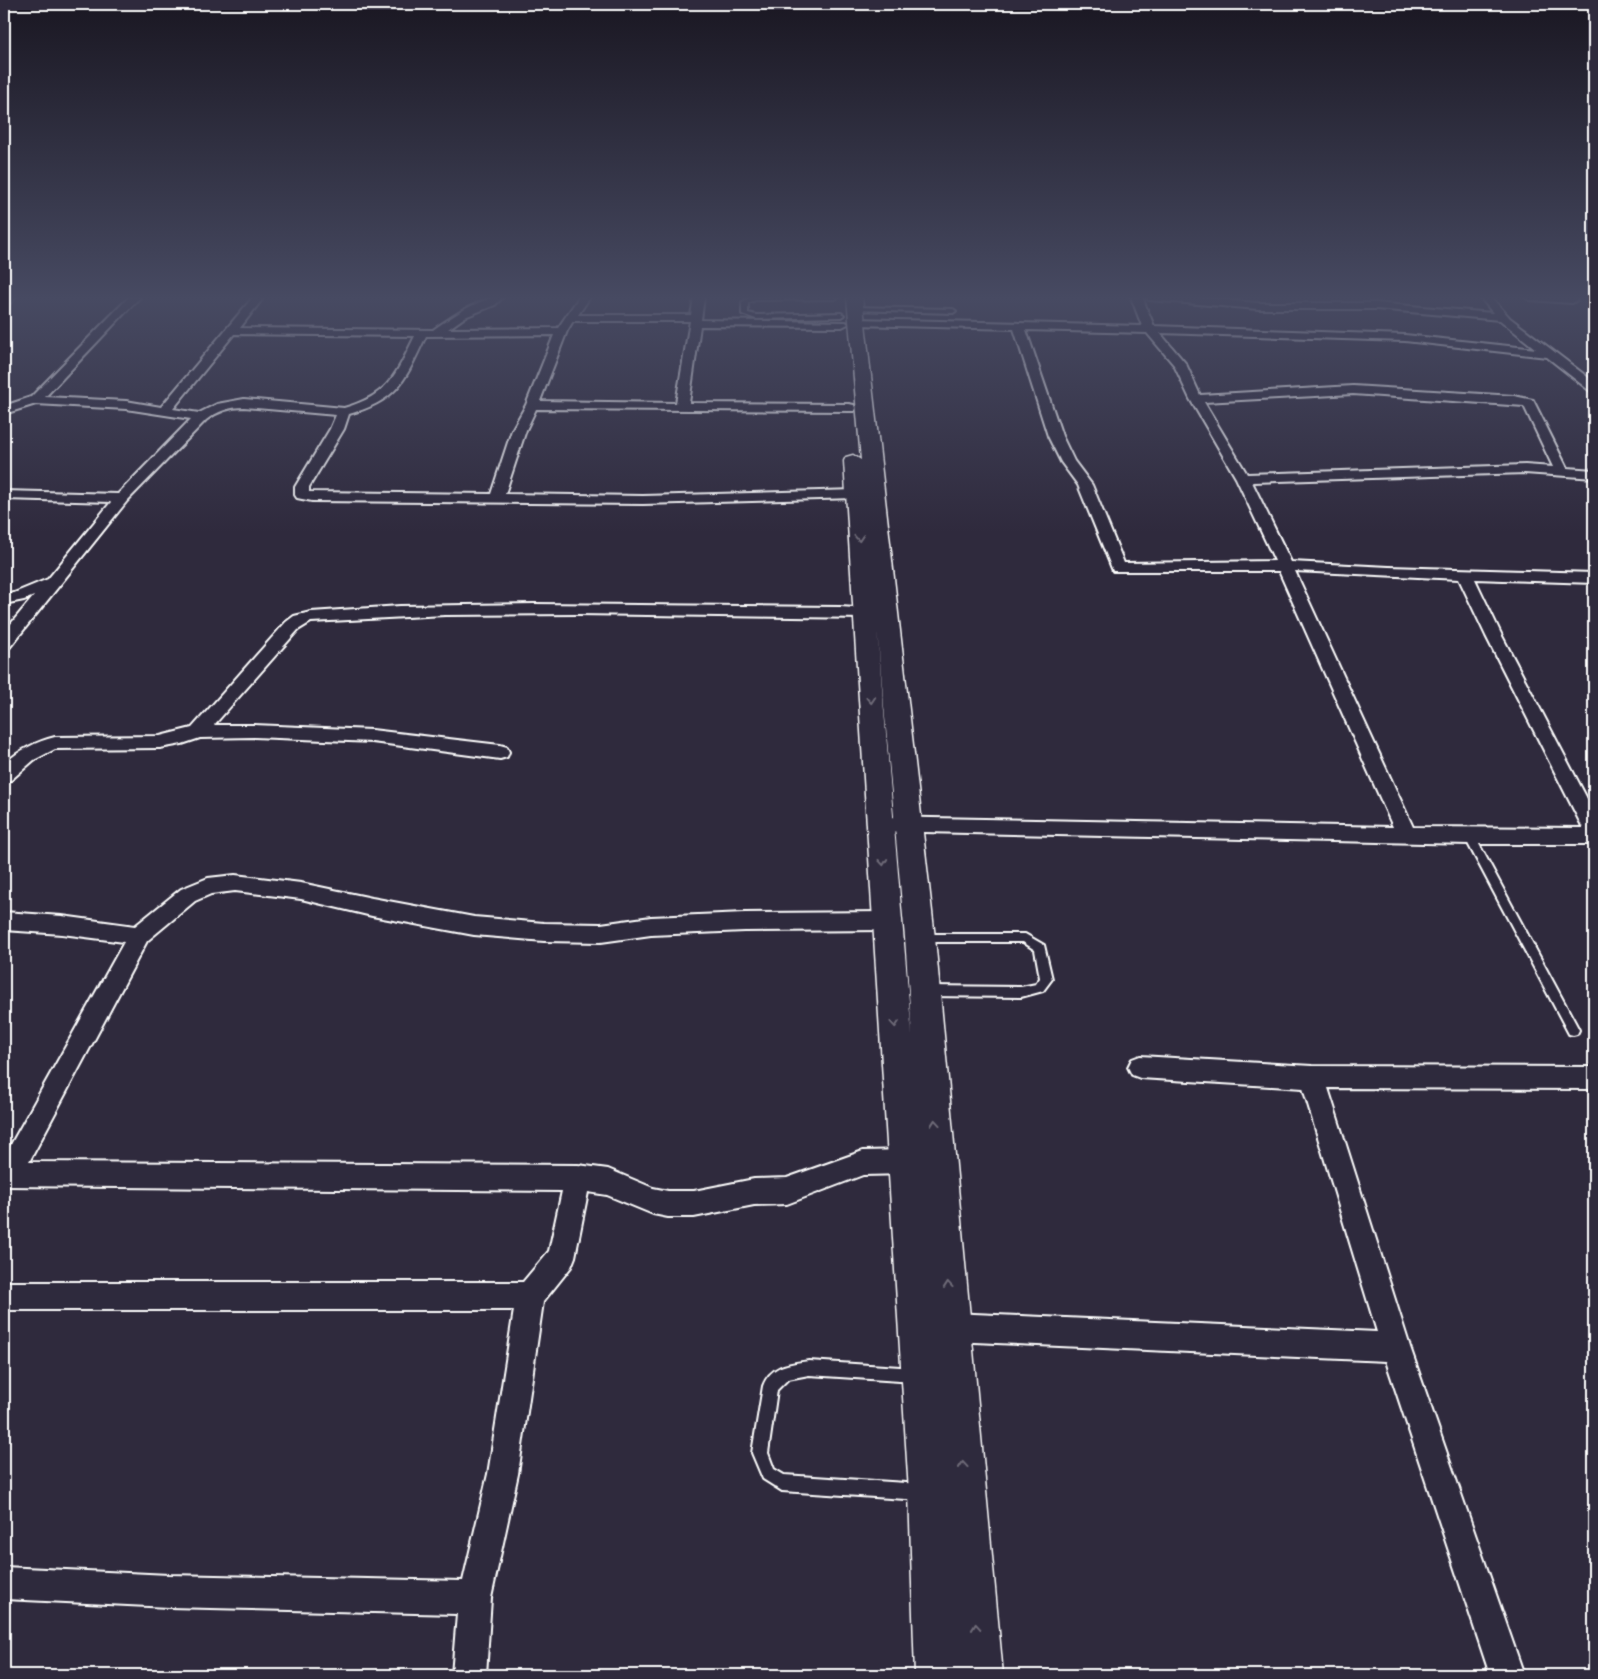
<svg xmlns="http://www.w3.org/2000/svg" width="1598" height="1679" viewBox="0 0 1598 1679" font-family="'Playpen Sans',sans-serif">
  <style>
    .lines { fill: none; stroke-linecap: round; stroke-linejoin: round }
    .lane-casing { stroke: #fff; stroke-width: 4 }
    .street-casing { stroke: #fff; stroke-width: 4 }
    .secondary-casing { stroke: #fff; stroke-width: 3 }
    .lane { fill: #2f2a3d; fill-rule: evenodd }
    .street { fill: #2f2a3d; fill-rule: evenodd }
    .secondary { fill: #2f2a3d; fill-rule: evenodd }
    .oneway { stroke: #6d6a77 }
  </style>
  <rect width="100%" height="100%" fill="#2f2a3d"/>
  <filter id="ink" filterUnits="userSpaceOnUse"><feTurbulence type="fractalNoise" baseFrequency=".02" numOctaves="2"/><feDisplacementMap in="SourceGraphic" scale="10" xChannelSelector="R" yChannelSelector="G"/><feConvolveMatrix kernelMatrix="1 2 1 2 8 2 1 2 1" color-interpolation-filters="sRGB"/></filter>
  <g filter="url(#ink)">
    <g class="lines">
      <defs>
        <path id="lane" d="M752,297H838L835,299L756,300L748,303V313L756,315L841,313L844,315L841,317L756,319L742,314V302Z
          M855,307L953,309L956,311L953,313L853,310L852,309Z
          M1469,832L1473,833L1577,1026L1579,1030L1577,1034L1573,1035L1569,1034L1464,836L1465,833Z
          M923,934H1025L1044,945L1052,979L1043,991L1021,997L927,996L923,994L921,991L923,988L927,986L1021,987L1036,984L1040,978L1035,950L1023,942H923L919,941L918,938L919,935Z
          M809,1361L915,1368L920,1370L922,1375L920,1380L915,1382L809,1375L788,1379L777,1390L768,1453L774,1469L784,1475L921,1484L926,1487L929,1492L926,1497L921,1500L782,1491L763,1479L752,1453L763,1386C771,1365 789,1364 809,1361Z"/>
        <path id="street" d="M16,297L8,305L4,306V297Z
          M129,297H140L45,397L126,401L161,407L253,297H264L240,328L433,330C453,316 480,297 503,297L495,305L465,317L448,329L558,328L579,297H590L578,315H691L694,297H704L701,320L846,322L848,324L842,327L700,326L689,403L849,404L854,405L855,408L854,411L536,409L526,430L505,494L643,496L856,490L861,491L863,494L861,497L856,498L643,504L312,501L297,498L295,495V487L330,429L336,415L244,407C229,407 218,411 206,420L127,501L10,647L4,648V632L34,596L24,600L4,604V594L14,593L48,579L111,502L4,499V491L118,494L191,419L126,409L36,404L4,414V406L31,397ZM573,321H690L676,403L540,401L567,331ZM234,334L415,336C395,376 389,395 344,408L244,399L217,404L199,413L173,409ZM554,335L526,405L512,430L491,494L309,492V487L344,429L349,414C399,400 405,380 426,336Z
          M1131,297H1142L1154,326L1405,335L1536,349L1500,320L1376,309H1258L1149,300L1144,297H1191L1258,303H1376L1493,313L1480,297H1491L1510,318L1594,382V392L1590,391L1547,357L1405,341L1160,333L1186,364L1200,395L1353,386L1514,396L1533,400L1567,468L1594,470V478L1525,473L1252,482L1291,562L1389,567L1594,573V583L1475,579L1502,636L1594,812V844H1469L879,831L872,829L869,824L872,819L879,817L1393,827L1279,571H1113L1078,485L1061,462L1048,436L1014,329L856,325L850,322L856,319L1142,326ZM1026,330L1147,333L1174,365L1190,399L1236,478L1275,561L1124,563L1092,485L1074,461L1062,436ZM1353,394L1524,406L1553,467L1525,465L1247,474L1204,402ZM1295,571L1459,579L1486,636L1583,828L1413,827Z
          M1525,297H1574L1577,300L1572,303L1530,300Z
          M534,604L840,607L871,609L873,613L871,617L865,618L578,614L445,615L311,622L298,630L214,725H254L372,730L500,745L507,747L509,752L507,757L500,759L372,742L254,737L200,738L182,744L160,748L55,749L34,760L11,780L4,782V764C20,750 35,742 55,737L160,736L192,728L286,622L294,616L311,612L400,606Z
          M235,875L301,883L372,898L474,917L544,923L601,924L651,917L745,913L888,912L896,915L899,921L896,927L888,930L745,931L651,935L601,942L544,941L474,935L372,916L301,899L235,891L211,894L195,901L147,941L29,1162L578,1165L608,1169L653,1188L668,1191H694L754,1179L787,1178L863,1151L906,1150L915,1153L919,1162L915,1171L906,1174L863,1175L787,1204L754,1205L694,1217H668L653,1214L607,1195L588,1192L575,1257L571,1267L543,1302L518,1474L491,1598L486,1675H452L457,1614L169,1607L4,1599V1567L169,1575L463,1581L488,1474L514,1310H4V1282H523L549,1251L562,1191L4,1186V1157L124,942L62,934L4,930V912L62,916L135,926L181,889L208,878Z
          M1140,1056L1312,1066L1594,1067V1089L1328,1088L1410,1347L1524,1675H1490L1386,1361L952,1341L942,1337L938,1327L942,1317L952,1313L1377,1332L1303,1088L1140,1078L1132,1075L1128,1067L1132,1059Z"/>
        <path id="secondary" d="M847,297H862L935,938L1003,1675H915L909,1492L844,461L846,457L853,455L861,460ZM877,629L905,938L912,1036Z"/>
      </defs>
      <use href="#lane" class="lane-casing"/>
      <use href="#street" class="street-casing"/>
      <use href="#secondary" class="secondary-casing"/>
      <use href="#lane" class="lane"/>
      <use href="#street" class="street"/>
      <use href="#secondary" class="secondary"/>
    </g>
    <defs><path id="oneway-chevron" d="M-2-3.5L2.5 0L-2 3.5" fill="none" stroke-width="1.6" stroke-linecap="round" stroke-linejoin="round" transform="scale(1.25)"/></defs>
    <g class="oneway">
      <use href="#oneway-chevron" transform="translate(859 538) rotate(86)"/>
      <use href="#oneway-chevron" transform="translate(871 700) rotate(86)"/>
      <use href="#oneway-chevron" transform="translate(883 862) rotate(85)"/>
      <use href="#oneway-chevron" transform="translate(895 1024) rotate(86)"/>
      <use href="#oneway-chevron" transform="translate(935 1123) rotate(-95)"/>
      <use href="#oneway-chevron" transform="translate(948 1285) rotate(-95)"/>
      <use href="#oneway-chevron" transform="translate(963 1465) rotate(-95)"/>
      <use href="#oneway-chevron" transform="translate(976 1627) rotate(-95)"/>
    </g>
  </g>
  <linearGradient id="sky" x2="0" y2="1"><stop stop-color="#1a1722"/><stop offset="0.56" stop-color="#474a62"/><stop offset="1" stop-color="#474a62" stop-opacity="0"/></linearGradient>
  <rect width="1598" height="532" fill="url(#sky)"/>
  <rect width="1598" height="1679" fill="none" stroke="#2f2a3d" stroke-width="20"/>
  <rect x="10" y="10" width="1578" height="1659" fill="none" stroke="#fff" stroke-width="2" filter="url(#ink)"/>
</svg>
